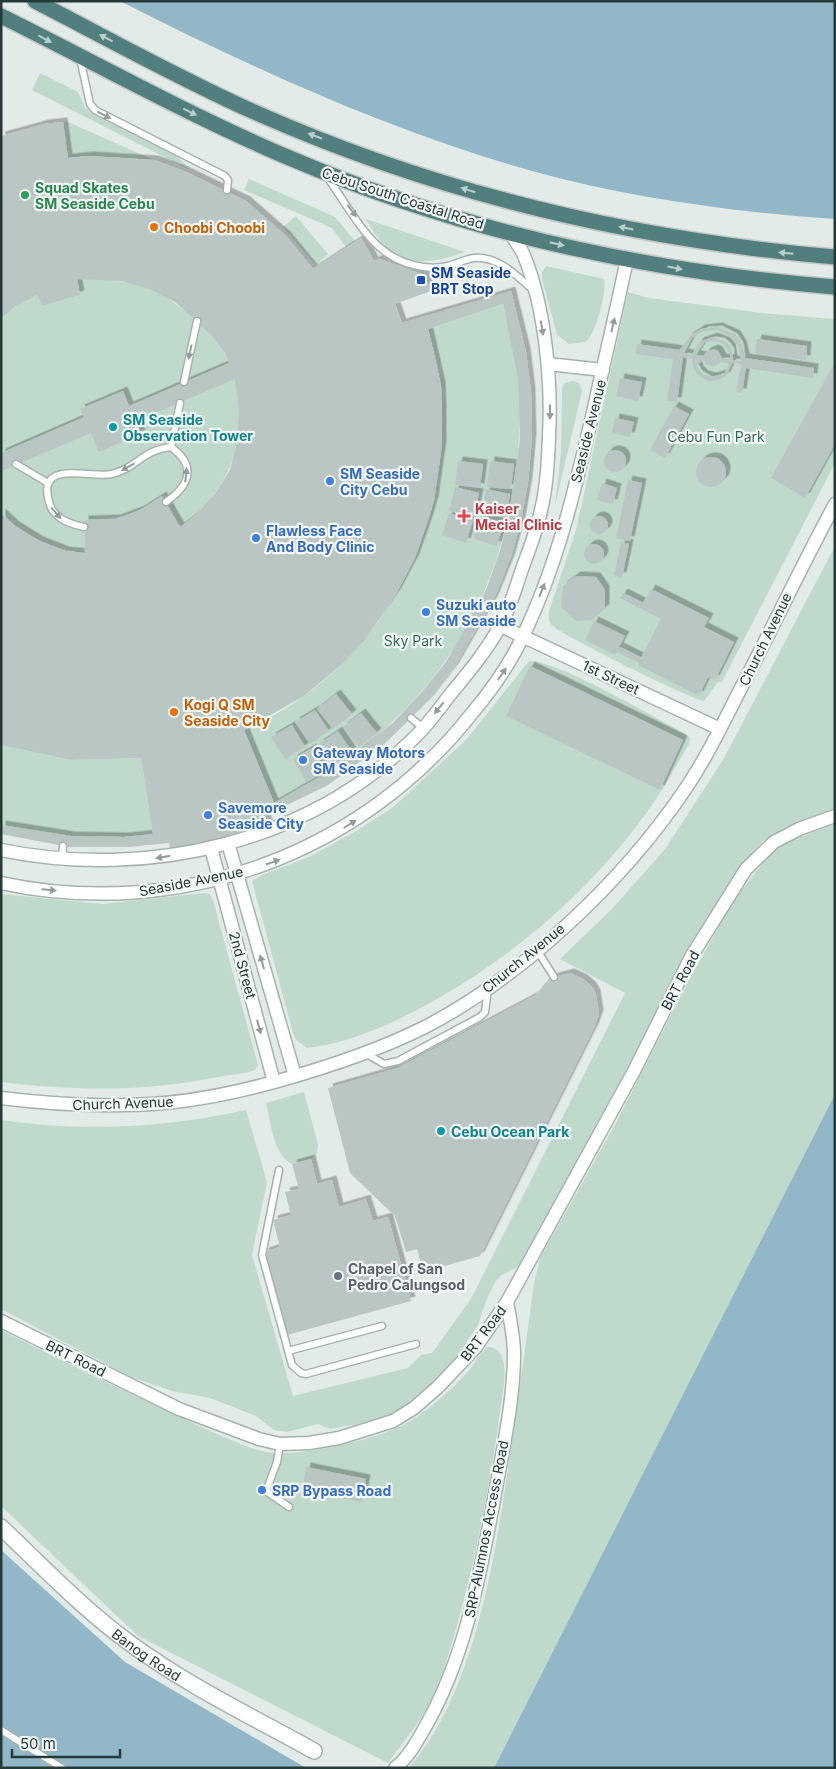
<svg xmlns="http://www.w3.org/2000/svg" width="836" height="1769" viewBox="0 0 836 1769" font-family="Inter,sans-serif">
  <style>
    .green { fill: #bfdacb }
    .water { fill: #92b7c9 }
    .building { fill: #b9c6c3; fill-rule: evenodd; filter: url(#shadow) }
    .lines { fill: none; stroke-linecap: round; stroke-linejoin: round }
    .service-casing { stroke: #a6b2b0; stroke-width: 9 }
    .minor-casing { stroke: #a6b2b0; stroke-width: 15 }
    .tertiary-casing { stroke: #a6b2b0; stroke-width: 18 }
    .trunk-casing { stroke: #c2c8c7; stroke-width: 18 }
    .service { stroke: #fff; stroke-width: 6 }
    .minor { stroke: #fff; stroke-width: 12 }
    .tertiary { stroke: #fff; stroke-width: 15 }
    .trunk { stroke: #517f7d; stroke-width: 15 }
    .oneway { fill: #bacecc }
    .oneway2 { fill: #929c9c }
    .leisure-dot { fill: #2e9e5b; stroke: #f3f8f7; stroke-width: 2 }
    .food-dot { fill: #e8710a; stroke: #f3f8f7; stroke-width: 2 }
    .transit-dot { fill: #1a4fb4; stroke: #f3f8f7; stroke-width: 2 }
    .culture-dot { fill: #0f9aa8; stroke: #f3f8f7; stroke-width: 2 }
    .shop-dot { fill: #3f7fe0; stroke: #f3f8f7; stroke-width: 2 }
    .health-dot { fill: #e0444e; stroke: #f3f8f7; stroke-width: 2 }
    .worship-dot { fill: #6b7280; stroke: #f3f8f7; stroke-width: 2 }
    .labels { text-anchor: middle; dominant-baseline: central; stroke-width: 4.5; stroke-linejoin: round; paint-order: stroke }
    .leisure-label { font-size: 14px; font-weight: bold; fill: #27864d; stroke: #f3f8f7; text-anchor: start }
    .street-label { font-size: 14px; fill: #253a38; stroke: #f3f8f7 }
    .food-label { font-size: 14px; font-weight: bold; fill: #c56008; stroke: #f3f8f7; text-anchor: start }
    .transit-label { font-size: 14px; font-weight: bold; fill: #164399; stroke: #f3f8f7; text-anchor: start }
    .culture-label { font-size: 14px; font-weight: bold; fill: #0d838f; stroke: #f3f8f7; text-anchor: start }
    .park-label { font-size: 14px; fill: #346c54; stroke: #f3f8f7 }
    .shop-label { font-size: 14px; font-weight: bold; fill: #366cbe; stroke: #f3f8f7; text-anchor: start }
    .health-label { font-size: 14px; font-weight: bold; fill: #be3a42; stroke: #f3f8f7; text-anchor: start }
    .worship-label { font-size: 14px; font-weight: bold; fill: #5b616d; stroke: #f3f8f7; text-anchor: start }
  </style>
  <defs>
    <filter id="shadow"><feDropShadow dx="4.5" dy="-4.5" stdDeviation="0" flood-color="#0004"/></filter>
  </defs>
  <rect width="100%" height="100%" fill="#e3ebe9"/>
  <path class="green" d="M40,73L78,92L85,107L90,112C116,126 176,147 190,170L32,90Z
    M63,122H68L154,160L89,156L68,158Z
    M249,179L335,217L355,241L346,247L332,228L244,190Z
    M296,216L328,254L316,265L283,227Z
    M366,220V219L465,252C438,262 406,269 384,245C377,238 372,228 366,220Z
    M546,266L604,279C607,291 596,336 585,342L569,344L557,335L542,279V272Z
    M77,279C101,278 126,280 149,288C164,294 177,305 190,315C203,326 218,340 226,355C256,418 237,488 180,527L162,497C132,516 119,519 84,520L85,553C52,549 25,536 1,513V319L14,307L37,295L42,306L80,295Z
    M628,292L649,298L762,313L835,319V463L722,682H718L704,701C692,700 563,636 553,626C548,622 549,617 549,611L576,530Z
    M503,304C508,329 516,354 518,379C522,414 519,449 514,484C492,634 406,736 274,803L244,730C379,672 453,531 441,388C440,368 434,348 428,329Z
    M573,381L579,383L582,391L555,506L561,451L562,388L565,383Z
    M835,546V809L799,822L763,841L737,870L680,965L602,1119L519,1266L502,1275L495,1282L486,1301L478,1325L458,1356L429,1386L397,1412L379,1420L330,1429L318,1424L287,1432L274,1430L256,1416L210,1398L172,1391L131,1377L1,1309V1120C83,1132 165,1128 246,1110L267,1182L252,1255L293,1396L408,1368L421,1355L432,1353L471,1299L625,993L560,959L613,908L665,849L723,760Z
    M529,661C558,660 655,718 686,734L690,738L689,744C678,763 667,783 654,802C597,885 518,954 430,1003C391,1024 351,1043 307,1048L296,1040L293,1033L252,881L262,875L311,856L356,831L392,808L466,740Z
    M1,745L71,760L141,758L153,834C103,840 50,838 1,825Z
    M835,824V1094L494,1768H409C481,1684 499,1532 514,1425C521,1378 528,1330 534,1283L540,1258L617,1121L690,978L734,900L770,854L792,840Z
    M204,893L210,894L213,900L258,1065L255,1070C244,1075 230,1074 218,1077C144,1092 76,1091 1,1082V894L102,904Z
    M304,1092L318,1144L317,1153L311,1159L292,1164C273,1155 271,1122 266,1103Z
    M1,1330C63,1361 125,1392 189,1421C209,1430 245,1448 266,1452C299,1458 388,1438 415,1418C435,1404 458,1385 473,1365C478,1358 481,1352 487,1347C505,1347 506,1369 504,1383C493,1468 478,1553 454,1636C447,1657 443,1678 433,1698C421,1721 403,1742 388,1763L138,1636L1,1506Z"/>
  <path class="water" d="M120,1H835V219C733,212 630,198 532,171C389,131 252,68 120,1Z
    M835,1094V1768H494Z
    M1,1550L125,1662L306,1768H1Z"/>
  <path class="building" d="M63,122L68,158L89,156L154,160L186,172L246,201L286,236L313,269L361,238L374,261L380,259L424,275L431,291L395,304L402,323L511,291L526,352L531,392L532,438L528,482L521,521L511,557L494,599L454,668L429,700L382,746L328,785L265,816L269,827L171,854L169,843L129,847H69L1,834V825L71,836L124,837L153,834L141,758L71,760L1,745V513L15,526L39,541L65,551L85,553L84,520L116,519L140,510L162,496L180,527L196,515L215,494L230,470L237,442L239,411L235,379L136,421L141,434L99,452L91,433L1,471V453L84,417L80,409L123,391L129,406L229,363L225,353L212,336L175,302L149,289L122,281L77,279L80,295L42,306L37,295L14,307L1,319V136L44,124ZM503,304L518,378L520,438L509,515L500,551L486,590L446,662L421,693L389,727L340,765L274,803L244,730L304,696L342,664L359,645L397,592L415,558L428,521L434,501L442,445V409L441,386L428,329Z
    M718,327L736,335L742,345L745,358L814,368L813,378L746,368L742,393L736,392L741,364L732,363L726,376L718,380L708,381L698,375L693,367L692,359L683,357L677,402L667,401L673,359L636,354L637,344L680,350L690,336L701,329ZM718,330L733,338L739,347L741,361L733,360L731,348L726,342L713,337L699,342L692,355L684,353L692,338L704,331ZM711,341L720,342L726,347L730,353V359L722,358L718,351L714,349L706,352L704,356L696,355L704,343ZM704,360L706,364L714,367L721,362L729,363L725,373L712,377L704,375L699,370L697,364Z
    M757,339L807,346L806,360L755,353Z
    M835,362V444L805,498L771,478Z
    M620,378L642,382L638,401L616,396Z
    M674,406L689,414L665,458L650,450Z
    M615,418L634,422L630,437L612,433Z
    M604 461a11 11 0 1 1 22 0a11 11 0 1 1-22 0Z
    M696 472a15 15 0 1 1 30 0a15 15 0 1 1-30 0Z
    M458,461L483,464L480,488L455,485Z
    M490,461L514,464L511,489L487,487Z
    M628,480L642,483L630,541L616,538Z
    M602,483L617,488L613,504L597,500Z
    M455,487L479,493L474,517L449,511Z
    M486,489L510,494L506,518L482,513Z
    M449,513L473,520L466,543L442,535Z
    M480,516L504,523L497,546L474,539Z
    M590 525a9 9 0 1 1 18 0a9 9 0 1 1-18 0Z
    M621,542L629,544L622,577L614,575Z
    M584 554a10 10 0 1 1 20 0a10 10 0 1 1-20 0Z
    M576,576L596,577L605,590V608L592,620L576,621L561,607L563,586Z
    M651,589L709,618L704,627L734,642L715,680L708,677L699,696L638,665L639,663L617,652L615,655L585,640L594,621L625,636L619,647L641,658L661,619L620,598L623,593L643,603Z
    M530,666L683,740L660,790L506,716Z
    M336,694L352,714L333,729L317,709Z
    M315,710L329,731L310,744L295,722Z
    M361,713L377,733L359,747L343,727Z
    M292,725L305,747L285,759L271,737Z
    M338,731L352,752L334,766L319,744Z
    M312,748L325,770L306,782L293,759Z
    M570,973L583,979L592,987L596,994L599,1014L595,1026L480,1256L423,1272L417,1249L406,1252L395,1216L350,1173L328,1088L398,1068L536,995L545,983L554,977Z
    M311,1159L317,1184L332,1180L339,1207L366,1199L373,1221L388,1217L411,1301L287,1335L264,1252L280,1247L273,1220L291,1215L285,1192L299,1189L292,1164Z
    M306,1467L366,1479L362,1502L302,1491Z"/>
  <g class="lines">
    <defs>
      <path id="service" d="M80,58L90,104L95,110L225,176L228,180L227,190
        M327,177C343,199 362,234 383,250C400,264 426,271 448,266C456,264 465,259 474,258C498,256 516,275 533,290
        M184,382L197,321
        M171,447L180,403
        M16,464L48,483
        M84,527C70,524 55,519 50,505C34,457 90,479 112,474C137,468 142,450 171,447C197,466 190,485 166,502
        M411,718L423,728
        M62,858L63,846
        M537,950L554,977
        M365,1053L384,1064L398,1061L480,1017L485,1012L488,989
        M279,1170L262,1255L292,1365L301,1373L306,1374L416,1344
        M288,1351L382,1326
        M280,1444L277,1462L266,1491L289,1507
        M1,1730L62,1768"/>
      <path id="minor" d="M548,364L603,370
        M501,626L720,729
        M228,843L295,1076
        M211,848L274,1082
        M1,850C148,880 310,843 417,735C429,723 439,709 449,696C467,674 485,653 499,628C509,611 515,590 521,572C528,552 537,531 541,510C547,486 548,460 549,436C552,381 545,309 525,258C522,249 515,241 510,233
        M1,883C179,921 361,855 473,712C493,688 510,664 523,636C558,564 576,485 594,408C605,358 617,308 627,259
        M1,1098C42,1103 83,1106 124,1105C176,1105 228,1095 278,1081C328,1067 379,1050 425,1027C523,976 622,882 684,791C706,759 723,723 741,688C773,627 802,565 835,504
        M1,1321L179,1409L259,1439L280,1444L309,1443L339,1438L393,1421L414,1408L438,1387L475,1348L507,1302L634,1071L691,957L746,869L774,842L799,829L835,816
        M395,1768C408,1758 416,1743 424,1729C466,1657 480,1574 495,1494C503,1448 514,1400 514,1354C514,1337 510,1319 507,1302"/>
      <g id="tertiary">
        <path id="s1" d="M1,1527C43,1567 84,1610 131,1644C188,1686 253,1717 314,1751"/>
      </g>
      <path id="trunk" d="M35,1C107,38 178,78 252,111C436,193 634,240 835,257
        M1,16C98,64 192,117 292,159C464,232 650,272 835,287"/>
    </defs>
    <use href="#service" class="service-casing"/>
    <use href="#minor" class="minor-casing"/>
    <use href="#tertiary" class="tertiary-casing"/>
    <use href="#trunk" class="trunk-casing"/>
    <use href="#service" class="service"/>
    <use href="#minor" class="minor"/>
    <use href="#tertiary" class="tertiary"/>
    <use href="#trunk" class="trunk"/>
  </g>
  <defs><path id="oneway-solid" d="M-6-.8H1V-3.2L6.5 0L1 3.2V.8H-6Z" transform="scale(1.25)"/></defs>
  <g class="oneway">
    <use href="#oneway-solid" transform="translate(106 38) rotate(-153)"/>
    <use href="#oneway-solid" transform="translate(45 39) rotate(28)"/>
    <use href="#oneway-solid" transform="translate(190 112) rotate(26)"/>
    <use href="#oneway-solid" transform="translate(315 136) rotate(-159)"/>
    <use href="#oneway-solid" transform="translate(468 190) rotate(-163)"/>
    <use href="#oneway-solid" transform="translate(626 228) rotate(-169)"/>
    <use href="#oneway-solid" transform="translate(557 244) rotate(13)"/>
    <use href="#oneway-solid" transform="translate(786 253) rotate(-175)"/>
    <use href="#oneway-solid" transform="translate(675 268) rotate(11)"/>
  </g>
  <g class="oneway2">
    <use href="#oneway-solid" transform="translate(104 115) rotate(27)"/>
    <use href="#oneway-solid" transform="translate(352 211) rotate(54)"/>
    <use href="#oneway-solid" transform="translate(613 325) rotate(-77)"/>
    <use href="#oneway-solid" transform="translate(542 328) rotate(80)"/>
    <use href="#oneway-solid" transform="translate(190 352) rotate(102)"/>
    <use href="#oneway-solid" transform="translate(550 412) rotate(89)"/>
    <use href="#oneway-solid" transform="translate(128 467) rotate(151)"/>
    <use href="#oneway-solid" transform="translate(186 475) rotate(-84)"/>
    <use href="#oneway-solid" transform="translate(56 513) rotate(49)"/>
    <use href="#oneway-solid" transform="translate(542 590) rotate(-69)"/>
    <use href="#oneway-solid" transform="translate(502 674) rotate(-56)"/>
    <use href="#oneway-solid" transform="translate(439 708) rotate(129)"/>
    <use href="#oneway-solid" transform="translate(350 824) rotate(-32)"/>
    <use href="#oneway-solid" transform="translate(163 857) rotate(170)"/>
    <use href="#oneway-solid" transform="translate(273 862) rotate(-19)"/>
    <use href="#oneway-solid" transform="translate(49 890) rotate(5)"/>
    <use href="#oneway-solid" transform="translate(262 962) rotate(-106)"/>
    <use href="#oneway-solid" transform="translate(259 1027) rotate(75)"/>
  </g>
  <circle class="leisure-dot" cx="25" cy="195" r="5"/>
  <g class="food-dot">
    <circle cx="154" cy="227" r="5"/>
    <circle cx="174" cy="712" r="5"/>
  </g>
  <rect class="transit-dot" x="416" y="275" width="10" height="10" rx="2.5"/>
  <g class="culture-dot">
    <circle cx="113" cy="427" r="5"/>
    <circle cx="441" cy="1131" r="5"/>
  </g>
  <g class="shop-dot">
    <circle cx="330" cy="481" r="5"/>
    <circle cx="256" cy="538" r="5"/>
    <circle cx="426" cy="612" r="5"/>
    <circle cx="303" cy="760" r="5"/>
    <circle cx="208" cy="815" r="5"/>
    <circle cx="262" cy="1490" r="5"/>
  </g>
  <path class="health-dot" d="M461.5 508.5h5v5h5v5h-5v5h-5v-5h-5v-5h5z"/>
  <circle class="worship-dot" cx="338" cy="1276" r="5"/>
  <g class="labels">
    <g class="leisure-label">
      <text x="35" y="187">Squad Skates<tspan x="35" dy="16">SM Seaside Cebu</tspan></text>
    </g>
    <g class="street-label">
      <text transform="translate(403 198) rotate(18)">Cebu South Coastal Road</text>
      <text transform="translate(588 431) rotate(-76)">Seaside Avenue</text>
      <text transform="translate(765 639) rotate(-64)">Church Avenue</text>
      <text transform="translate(611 677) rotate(25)">1st Street</text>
      <text transform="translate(191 881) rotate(-11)">Seaside Avenue</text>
      <text transform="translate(523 958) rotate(-39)">Church Avenue</text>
      <text transform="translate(243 965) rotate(75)">2nd Street</text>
      <text transform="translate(680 980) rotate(-62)">BRT Road</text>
      <text transform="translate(123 1103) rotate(-2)">Church Avenue</text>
      <text transform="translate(483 1333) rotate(-53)">BRT Road</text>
      <text transform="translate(76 1358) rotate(26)">BRT Road</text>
      <text transform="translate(486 1529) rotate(-79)">SRP-Alumnos Access Road</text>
      <text stroke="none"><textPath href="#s1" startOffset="194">Banog Road</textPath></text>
    </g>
    <g class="food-label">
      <text x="164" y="227">Choobi Choobi</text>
      <text x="184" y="704">Kogi Q SM<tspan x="184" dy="16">Seaside City</tspan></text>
    </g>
    <g class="transit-label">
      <text x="431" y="272">SM Seaside<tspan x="431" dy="16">BRT Stop</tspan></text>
    </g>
    <g class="culture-label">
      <text x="123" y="419">SM Seaside<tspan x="123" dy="16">Observation Tower</tspan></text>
      <text x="451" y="1131">Cebu Ocean Park</text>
    </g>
    <g class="park-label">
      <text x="716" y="436">Cebu Fun Park</text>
      <text x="413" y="640">Sky Park</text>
    </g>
    <g class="shop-label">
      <text x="340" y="473">SM Seaside<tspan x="340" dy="16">City Cebu</tspan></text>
      <text x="266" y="530">Flawless Face<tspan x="266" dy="16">And Body Clinic</tspan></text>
      <text x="436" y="604">Suzuki auto<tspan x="436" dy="16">SM Seaside</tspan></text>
      <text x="313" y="752">Gateway Motors<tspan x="313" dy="16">SM Seaside</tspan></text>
      <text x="218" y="807">Savemore<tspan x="218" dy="16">Seaside City</tspan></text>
      <text x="272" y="1490">SRP Bypass Road</text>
    </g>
    <g class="health-label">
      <text x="475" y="508">Kaiser<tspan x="475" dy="16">Mecial Clinic</tspan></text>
    </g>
    <g class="worship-label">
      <text x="348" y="1268">Chapel of San<tspan x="348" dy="16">Pedro Calungsod</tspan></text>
    </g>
  </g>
  <rect width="836" height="1769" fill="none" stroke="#253a38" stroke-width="5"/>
  <path d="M12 1749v8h108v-8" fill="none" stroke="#253a38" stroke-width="2.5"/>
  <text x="20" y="1749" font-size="15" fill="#253a38" stroke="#f3f8f7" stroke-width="4" paint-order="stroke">50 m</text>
</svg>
